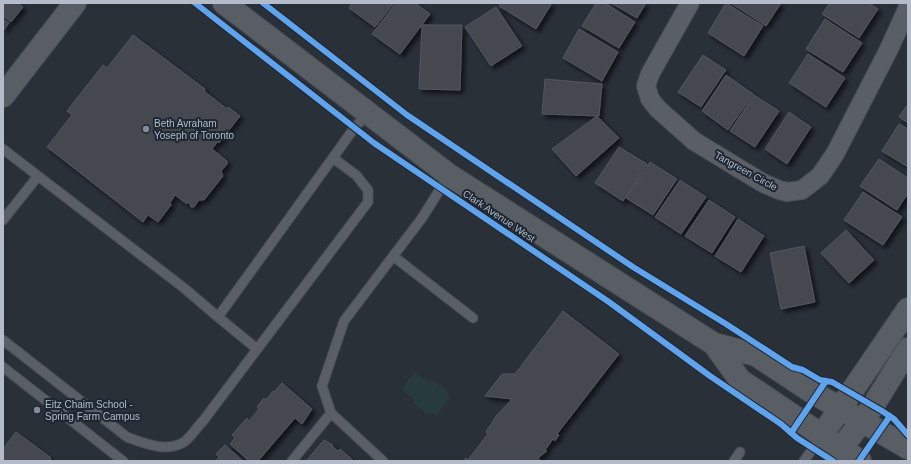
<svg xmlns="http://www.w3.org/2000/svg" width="911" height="464" viewBox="0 0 911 464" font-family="Helvetica,sans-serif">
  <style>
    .green { fill: #273a3e }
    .building { fill: #444950; stroke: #52575f; filter: url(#shadow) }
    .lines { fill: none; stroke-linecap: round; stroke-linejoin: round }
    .lane-casing { stroke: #484c53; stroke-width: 11 }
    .street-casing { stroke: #484c53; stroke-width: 20 }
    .secondary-casing { stroke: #484c53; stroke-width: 24 }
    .lane { stroke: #5a5e66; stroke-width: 9 }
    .street { stroke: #5a5e66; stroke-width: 18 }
    .secondary { stroke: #595d64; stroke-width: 22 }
    .cycleway-casing { stroke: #1d2633; stroke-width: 8 }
    .cycleway { stroke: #60a3ed; stroke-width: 6 }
    .poi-dot { fill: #848b96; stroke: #1d2633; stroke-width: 1.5 }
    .labels { text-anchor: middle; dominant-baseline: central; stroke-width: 4; stroke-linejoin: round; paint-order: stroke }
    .poi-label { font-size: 10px; fill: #b4bcc9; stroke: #1d2633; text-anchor: start }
    .street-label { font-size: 10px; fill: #b4bcc9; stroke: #1d2633 }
  </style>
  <defs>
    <filter id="shadow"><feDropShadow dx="3.5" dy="3.5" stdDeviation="2" flood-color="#0009"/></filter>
  </defs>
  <rect width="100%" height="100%" fill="#2a3038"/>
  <path class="green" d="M415,372L429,383L432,379L449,393L447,395L450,398L436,416L432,413L430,416L413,403L415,400L401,389Z"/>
  <path class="building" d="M3,3H18L23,7L11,22L3,16Z
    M352,3H394L375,27L349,8Z
    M396,3H415L430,14L400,54L372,34Z
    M501,3H552L536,29L499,6Z
    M596,3H605L635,22L619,48L582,26Z
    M611,3H646L637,18Z
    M726,3L763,26L744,56L708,33Z
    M731,3H781L766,26Z
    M830,3H869L878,9L859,38L822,14Z
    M496,7L522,46L491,66L465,27Z
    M3,19L9,23L3,31Z
    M825,19L862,43L843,72L806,49Z
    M422,25H462L460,90L419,89Z
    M579,29L618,52L602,81L563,58Z
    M133,35L205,89L204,91L227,109L228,107L240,116L219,143L218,141L212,149L227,161V164L221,171L223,176L204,200H199L194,207H191L189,202L187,204L175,195L170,203L171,205L158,222L148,215L143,222L47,147L72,115L67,111L103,65L107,68Z
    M808,54L845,78L826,107L789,83Z
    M703,55L726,70L701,107L678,92Z
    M726,75L753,94L728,130L702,111Z
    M545,79L602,84L599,116L542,114Z
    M754,95L779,111L755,147L730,131Z
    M908,104V123L899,117Z
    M789,112L811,127L787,164L765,149Z
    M597,116L619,138L576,176L552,149Z
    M899,124L908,129V167L882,151Z
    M619,147L647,164L623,201L595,183Z
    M879,159L908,178V193L897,210L860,186Z
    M650,162L677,179L653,215L626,198Z
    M680,180L706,197L681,234L655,217Z
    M863,192L902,217L883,245L844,220Z
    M709,200L735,217L712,253L685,236Z
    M738,219L764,236L741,272L715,256Z
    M846,230L874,260L849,283L821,253Z
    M804,246L815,302L781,309L770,253Z
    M563,311L619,354L557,434L559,435L555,441L553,439L545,450L547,451L538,458L541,461H464L466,458L468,460L488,434L486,432L497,415L512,399L485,396L502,374H515Z
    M282,383L312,409L302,424L295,418L258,461H249L230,444L235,438L232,435L247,418L249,421L259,409L257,407L264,398L266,400L273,391L274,392Z
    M16,432L50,457L51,461H3V449Z
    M324,440L333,445L332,446L338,451L340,449L354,461H308L307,460Z
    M225,445L243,461H216L219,457L216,454Z"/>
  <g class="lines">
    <defs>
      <path id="lane" d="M3,149L184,288L218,317L350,134L367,113
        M3,220L38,176
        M393,256L473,318
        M218,317L257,349
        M3,340L127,437C143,443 167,453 184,442C191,437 197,427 203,421L368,202V190L356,175L333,158
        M3,367L123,461
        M292,461L331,413
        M383,461L331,413L322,386L344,321L422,218L449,175
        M734,461L740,452
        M804,461L822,435"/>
      <path id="street" d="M690,3L650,74L646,86L650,99L658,109L694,141L763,183L779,190L787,192L802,190L820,176L835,154L889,49L908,7"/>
      <path id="secondary" d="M224,3L449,175L714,344L756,355L812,392L908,448
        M3,96L75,3
        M714,344L740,380L860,461
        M822,435L908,309
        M841,449L873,406L908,349"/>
    </defs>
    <use href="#lane" class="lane-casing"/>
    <use href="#street" class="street-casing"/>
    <use href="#secondary" class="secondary-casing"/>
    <use href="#lane" class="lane"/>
    <use href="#street" class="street"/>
    <use href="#secondary" class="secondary"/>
    <defs>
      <path id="cycleway" d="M195,3L374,143L609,302L710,376L781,424L797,438L833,461
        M263,3L407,115L633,267L726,324L792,367L803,370L820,380L832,382L882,411L894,419L908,435
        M791,433L826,381
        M859,461L890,416"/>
    </defs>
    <use href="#cycleway" class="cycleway-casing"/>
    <use href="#cycleway" class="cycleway"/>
  </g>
  <g class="poi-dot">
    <circle cx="146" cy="129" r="4"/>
    <circle cx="37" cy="410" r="4"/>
  </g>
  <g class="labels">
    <g class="poi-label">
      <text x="154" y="123">Beth Avraham<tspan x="154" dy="12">Yoseph of Toronto</tspan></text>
      <text x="45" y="404">Eitz Chaim School -<tspan x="45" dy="12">Spring Farm Campus</tspan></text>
    </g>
    <g class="street-label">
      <text transform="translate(746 171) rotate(29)">Tangreen Circle</text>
      <text transform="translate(499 216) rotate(34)">Clark Avenue West</text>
    </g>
  </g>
  <rect width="911" height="464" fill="none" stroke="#b4bcc9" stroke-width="8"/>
</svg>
